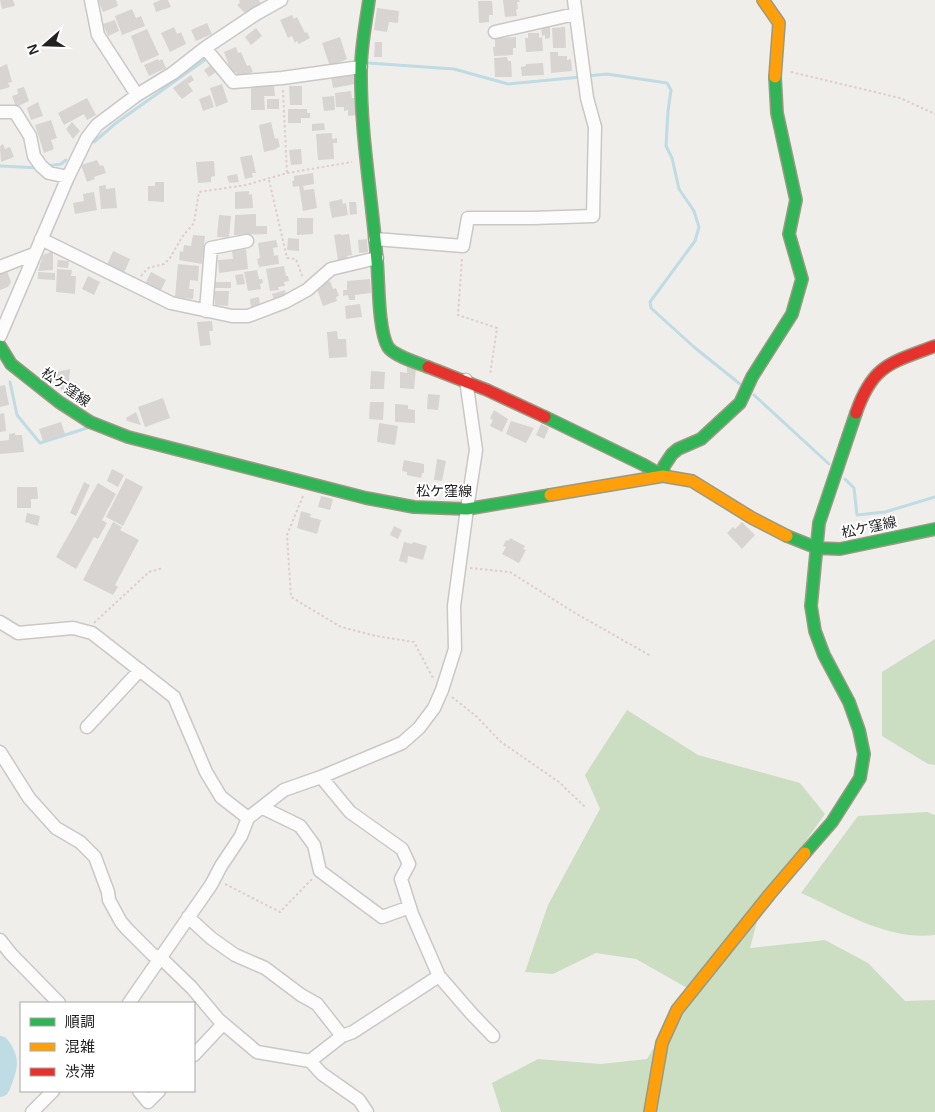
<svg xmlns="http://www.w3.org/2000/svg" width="935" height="1112" viewBox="0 0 935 1112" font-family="Arial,'Noto Sans JP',sans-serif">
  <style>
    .forest { fill: #cbdec1 }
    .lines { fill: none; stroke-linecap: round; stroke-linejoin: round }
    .stream { stroke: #bfdbe3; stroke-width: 3 }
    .river { stroke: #bfdbe3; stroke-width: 20 }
    .building { fill: #d7d4d2 }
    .street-casing { stroke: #c9c8c7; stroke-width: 15 }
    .fast-casing { stroke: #999a82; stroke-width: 14 }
    .slow-casing { stroke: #999a82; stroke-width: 14 }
    .jam-casing { stroke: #999a82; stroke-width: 14 }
    .path { stroke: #dccecd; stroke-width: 2; stroke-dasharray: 2.5 2.5; stroke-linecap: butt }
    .street { stroke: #fdfcfc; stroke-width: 12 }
    .fast { stroke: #30b455; stroke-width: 11 }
    .slow { stroke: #ff9f0a; stroke-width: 11 }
    .jam { stroke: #e5322d; stroke-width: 11 }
    .labels { text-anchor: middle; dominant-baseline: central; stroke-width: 4; stroke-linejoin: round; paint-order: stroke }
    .street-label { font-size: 14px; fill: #222; stroke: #fff }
  </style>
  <rect width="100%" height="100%" fill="#f0eeeb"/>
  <path class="forest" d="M935,639V765L928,764L882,736V672Z
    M627,710L698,755L800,783L825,814L762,903L750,948L825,940L868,963L905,1001L935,1000V1112H501L492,1083L538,1059L601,1064L647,1059L689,989L636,959L596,953L553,974L525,972L548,905L600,809L585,775Z
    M927,812L935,815V935C888,941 843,912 801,893L858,816Z"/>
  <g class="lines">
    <path class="stream" d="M368,63L454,69L508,84L581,77
      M587,76L607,74L667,83L671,90L668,111L666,146L672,158L679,189L694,211L699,227L695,241L650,302L651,308L694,347L740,384
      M94,142L116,123L209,57
      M0,166L40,168
      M48,166L61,164L66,160
      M10,382L17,415L40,443L87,428
      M754,395L829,464
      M845,479L854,488L857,515L885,512L935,497"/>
    <path class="river" d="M0,1046C12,1062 6,1070 0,1087"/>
  </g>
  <path class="building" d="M0,0H13L15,6L2,9Z
    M98,0H116L118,6L103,12Z
    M161,0H168L171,7L156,12L153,3Z
    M239,0H259L261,4L251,12L246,14L237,5L240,3Z
    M503,0H519L520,2H517L518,9H516L517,16L505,17Z
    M478,1H492L493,15H489V22L479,23Z
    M377,8L399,11L398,23L389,22L387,32L374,30Z
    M132,9L136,18L141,16L145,26L122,35L115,16Z
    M292,15L294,19L297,17L305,33L307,32L310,38L299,44L297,41L295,43L292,36L288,38L280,20Z
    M115,20L119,31L108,36L103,24Z
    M207,23L212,34L196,41L191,30Z
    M550,26V38L545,39V35L542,36L541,27Z
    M174,27L177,34L181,32L186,44L170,52L161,33Z
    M565,27L566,48H553L552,28Z
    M256,28L262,36L251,45L245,37Z
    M147,29L159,55L141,63L131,36Z
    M528,33H539V38L542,37L543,51L526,52L525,38H528Z
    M340,37L347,59L338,63L339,66L331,69L322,43Z
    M516,37V48H513V55L494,56L493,47H495V38Z
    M375,42H382V57H374Z
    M236,47L238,53L241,52L247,66L250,65L253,72L238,77L236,72L232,73L224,52Z
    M550,52H558V56H567V60L571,59L572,71L551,73Z
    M507,57L508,61H511L512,77H495L494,58Z
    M158,59L159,61L162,59L166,68L149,76L144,65Z
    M543,63L544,75L522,76L521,67L526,66V64Z
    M7,64L12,82L8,83L10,87L0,90V67Z
    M211,65L216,72L209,77L204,70Z
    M354,73L355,84L333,88L331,77Z
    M191,75L194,80L188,84L193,91L182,99L173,88Z
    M222,84L228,102L216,107L210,88Z
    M274,85L275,96H264L265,110H251V86Z
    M289,86H302V105H290Z
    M24,87L29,101L16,107L12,96L18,94L17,89Z
    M351,91L352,98H355L357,115L348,116V110L344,111V107H336L335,93Z
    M210,95L214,107L203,111L199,99Z
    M334,96L335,110L324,111L322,97Z
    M87,98L96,115L87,120L84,114L64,125L58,113Z
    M267,99H279V109H267Z
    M38,102L43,116L31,120L27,108Z
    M288,109H307V113H310V118H301V123H288Z
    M51,120L57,138L51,140L54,149L44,153L35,125Z
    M72,122L80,131L73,139L66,129Z
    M271,122L275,139L278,138L280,147L276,148L277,149L264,152L259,125Z
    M324,123L325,130L312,131V124Z
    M332,133V139L337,138V143H333L334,159L318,160L316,134Z
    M3,144L5,149L10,147L14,157L1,162L0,146Z
    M301,149L302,164L291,165L289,150Z
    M252,155L256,173H252L253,177L245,179L240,157Z
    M97,160L100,166L103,165L106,173L94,177L95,179L87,182L81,165Z
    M214,161L215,176L211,177V182L198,183L196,162Z
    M313,173L314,184L303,186L304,190L314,189L317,208L303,211L299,186L293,187L292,181H294V176Z
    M237,174L239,182L229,183L227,176Z
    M155,182H164V202L148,201V186H155Z
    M106,185V189L115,188L117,208L101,209L99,186Z
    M249,191V195L252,194L253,208L235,209V192Z
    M94,192L97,210L75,214L73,203L84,201L83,194Z
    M342,199L343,204L346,203L348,215L332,218L329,202Z
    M349,202H356L357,214L350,215Z
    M256,214V226H267V234L234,235L235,215Z
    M219,215L231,216L229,238L217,237Z
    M297,218H313V234L297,235Z
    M341,234V235L349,234L352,255L347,256V258L338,260L334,235Z
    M193,235L205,236L202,264L179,260L180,251L183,252L184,245L191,246Z
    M288,238L299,239V251L287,250Z
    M367,239L368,252L359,253L358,240Z
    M276,240L278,247L273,248L274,256L278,255L279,264L259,267L257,259L260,258L258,243Z
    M246,249L248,269L219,273L218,260L233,259L232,251Z
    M53,251V270L38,271L43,255Z
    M113,251L130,259L124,273L107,265Z
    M58,260L69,261L68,268L57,267Z
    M178,264L199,266L198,281L190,280L189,289H194L193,299L175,297Z
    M284,266L286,276H288L289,281L284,282L285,286L278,287L279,290L270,291L266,269Z
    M57,269L72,270L71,276H76L75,294L56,292Z
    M257,270L259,279H262L263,283L260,284L261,289L248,291L244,272Z
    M7,271L11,282L8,287L0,290V273Z
    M38,272L55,273V280L38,279Z
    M151,272L166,280L160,292L145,284Z
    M243,274L245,284L237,285L235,275Z
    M88,276L100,282L94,295L82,289Z
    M370,279L371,293L355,295V300H349L348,295L343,296V290H347V281Z
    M330,281L333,289L336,288L339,296L336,297L337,301L323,306L317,289L323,287L322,284Z
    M215,282H231V288H215Z
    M285,290L286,296L274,300L272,294Z
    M215,291H229L228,306L215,305Z
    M259,297L260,307L251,308L250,299Z
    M360,304L362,317L346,319L345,306Z
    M212,321L213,331H209L211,345L200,346L197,322Z
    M337,331L338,339H346L347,357L329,358L327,332Z
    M407,367L416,368L414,389L400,388V372L407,373Z
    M70,369L68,395L43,375Z
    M371,371L385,372L384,389H370Z
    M5,385L9,405L0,407V386Z
    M428,394L440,395L438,410L427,409Z
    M163,398L170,418L145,427L138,407Z
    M370,402H384L383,420L369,419Z
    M395,404L408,405V409L415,410V423L395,422Z
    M494,410L508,419L502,432L490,426L493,420L490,418Z
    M136,412L141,425L127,421L126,418Z
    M4,413L6,431L0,432V414Z
    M511,421L534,428L526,443L506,434Z
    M61,422L65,434L43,441L39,429Z
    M379,423L398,426L395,445L377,442Z
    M541,424L549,428L544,439L536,435Z
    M15,433V435H22L24,452L0,454V441L9,440V434Z
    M437,459L446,461L442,481L434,480Z
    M404,460L424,464V473H422L421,478L407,475V472L402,471Z
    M112,469L124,475L118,487L107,481Z
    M126,478L143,487L123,526L106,517Z
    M84,482L90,485L76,516L70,513Z
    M98,483L116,494L102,520L107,523L98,539L94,537L76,569L56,557Z
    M17,487H37L38,499H31V508H17Z
    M321,496L333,499L330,510L318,507Z
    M301,511L311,514L310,517L321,520L317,534L297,528Z
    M27,513L40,516L38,526L25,522Z
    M113,522L122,527L120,530L139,540L115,585L118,587L113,595L83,580Z
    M742,522L755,535L742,549L727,533L733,527L735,529Z
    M394,526L402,530L398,539L390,535Z
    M510,538L525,546L523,549L526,550L519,563L502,554L506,547L503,546L506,540L509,541Z
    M404,542L412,544L413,542L427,546L423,560L408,556L407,563L399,561Z"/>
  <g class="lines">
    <defs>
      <path id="street" d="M91,0L98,35L137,95
        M495,32L575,14
        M205,48L233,82L282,78L361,67
        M0,112H15L30,136L34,156L41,166L49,173L68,177
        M41,239L171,303L232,316H248L285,302L307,290L331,269L377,258
        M375,239L463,246L468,218H533L593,216L595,127L587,98L574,0
        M0,267L34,254
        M206,311L211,248L247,241
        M0,336L68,177L87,138L97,125L137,95L173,73L205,48L256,14L281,0
        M0,622L18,633L73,628L92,633L174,697L206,772L221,797L248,818
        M87,727L140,670
        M0,752L29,798L56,828L80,842L95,857L108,892L109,900L121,922L127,929L153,955L160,957L192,988L219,1020L257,1052L310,1061L322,1074L359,1100L367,1112
        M321,777L350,812L402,849L409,864L401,879L412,914L439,976L471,1013L493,1036
        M263,808L300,826L314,845L320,871L382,917L410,907
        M188,917L211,938L235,955L265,968L301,995L317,1004L342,1036
        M0,940L11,954L59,1003
        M129,1003L211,885L221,866L241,836L248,818L284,790L321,777L402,743L419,728L434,708L442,690L455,649L454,606L467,509L476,450L466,380
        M194,1055L223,1024
        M310,1061L342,1036L353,1032L439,976
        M139,1091L148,1102L159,1091
        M32,1112L53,1091"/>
      <path id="fast" d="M369,0C366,22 361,46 361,68C360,132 372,197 377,261C379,282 378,330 388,347C394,356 418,363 428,367
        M0,346L11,364L59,402L90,422L128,437L366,498L414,507L467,509L550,495
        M545,417L644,465L663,476
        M663,476L664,466L672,454L678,449L701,439L740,403L752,377L792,314L802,279L789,234L796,200L777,113L775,77
        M787,536L817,548L840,549L935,529
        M805,853L832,822L860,778L864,754L859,730L849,702L824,655L815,631L811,606L819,523L856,413"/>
      <path id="slow" d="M763,0L779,23L775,77
        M550,495L663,476L692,481L752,518L787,536
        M650,1112L662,1043L677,1010L770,894L805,853"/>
      <path id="jam" d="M428,367L487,390L545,417
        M856,413C873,364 891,363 935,346"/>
    </defs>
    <use href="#street" class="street-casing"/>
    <use href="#fast" class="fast-casing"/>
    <use href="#slow" class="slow-casing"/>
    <use href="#jam" class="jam-casing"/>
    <path class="path" d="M791,72L900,98L935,114
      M283,90L287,173
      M269,180L287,258L296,259L303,278
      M462,259L458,315L497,328L490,375
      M141,276L148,268L164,264L170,258L182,237L194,223L199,192L246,185L287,173L352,162
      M303,496L287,535L291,597L341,627L376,636L414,642L433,678
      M470,568L510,572L575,613L651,656
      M94,623L149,572L163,568
      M452,697L476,716L501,742L559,782L585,807
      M225,884L280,912L313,878"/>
    <use href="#street" class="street"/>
    <use href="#fast" class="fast"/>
    <use href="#slow" class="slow"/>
    <use href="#jam" class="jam"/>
  </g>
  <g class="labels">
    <g class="street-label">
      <text transform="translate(66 387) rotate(35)">松ケ窪線</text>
      <text x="444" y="491">松ケ窪線</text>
      <text transform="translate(869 527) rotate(-12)">松ケ窪線</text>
    </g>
  </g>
  <rect x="20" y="1002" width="175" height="90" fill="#ffffff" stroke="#a7a7a7"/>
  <rect x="30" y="1018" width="25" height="8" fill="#30b455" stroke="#a7a7a7"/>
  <text x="65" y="1027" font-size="15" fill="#222222">順調</text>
  <rect x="30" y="1043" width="25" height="8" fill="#ff9f0a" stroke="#a7a7a7"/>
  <text x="65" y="1052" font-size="15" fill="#222222">混雑</text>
  <rect x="30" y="1068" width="25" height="8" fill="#e5322d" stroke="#a7a7a7"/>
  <text x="65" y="1077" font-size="15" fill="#222222">渋滞</text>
  <g transform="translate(45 45) rotate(250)" stroke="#ffffff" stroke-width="4" paint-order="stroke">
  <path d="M0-4L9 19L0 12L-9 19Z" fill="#222222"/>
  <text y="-8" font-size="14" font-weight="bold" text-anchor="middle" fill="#222222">N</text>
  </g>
</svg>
